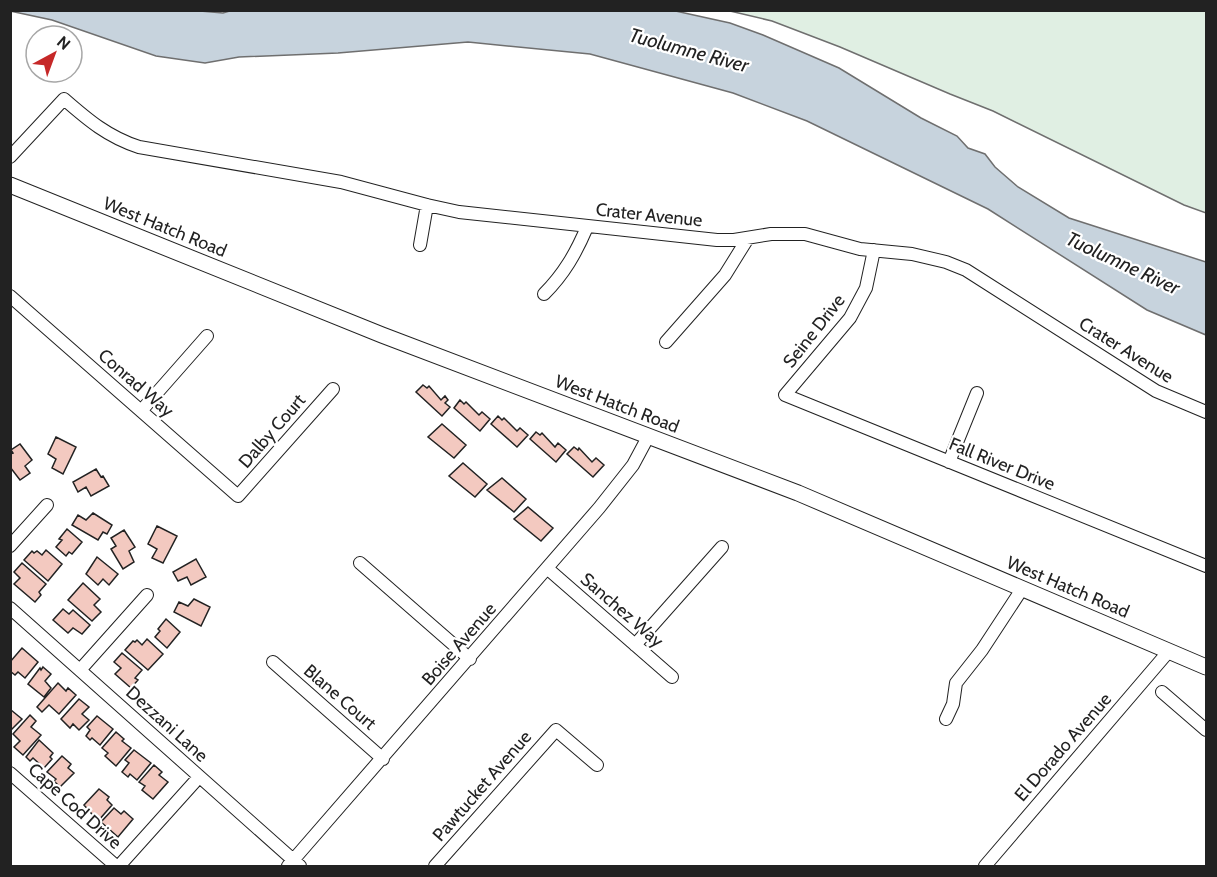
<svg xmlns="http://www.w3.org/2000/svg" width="1217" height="877" viewBox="0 0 1217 877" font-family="Cabin,sans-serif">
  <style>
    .green { fill: #e0efe3; stroke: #6f6f6f; stroke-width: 1.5 }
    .water { fill: #c7d3dd; stroke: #6f6f6f; stroke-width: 1.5 }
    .building { fill: #f3c9c0; stroke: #222; stroke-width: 1.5 }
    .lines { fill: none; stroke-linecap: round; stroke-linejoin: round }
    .minor-casing { stroke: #222; stroke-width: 14 }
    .major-casing { stroke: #222; stroke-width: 17 }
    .minor { stroke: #fff; stroke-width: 12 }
    .major { stroke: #fff; stroke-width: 15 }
    .labels { text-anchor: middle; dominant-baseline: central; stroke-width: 4.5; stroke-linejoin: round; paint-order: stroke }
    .street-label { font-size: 18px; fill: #222; stroke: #fff }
    .water-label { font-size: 20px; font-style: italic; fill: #222; stroke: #fff }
  </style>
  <rect width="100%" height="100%" fill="#fff"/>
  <path class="green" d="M730,11H1206V213L1184,205L993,111L950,94L840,47L772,21Z"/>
  <path class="water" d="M200,11L223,13L233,10H671L730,23L763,35L839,68L921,118L957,136L968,148L985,154L995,167L1018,187L1069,218L1206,262V335L1147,310L988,209L807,121L733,93L590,54L468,42L338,53L239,57L205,63L156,56L52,20L10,11Z"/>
  <path class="building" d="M423,385L427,388L429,386L441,400L445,396L448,400L445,403L450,407L442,416L416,392Z
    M460,400L464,404L466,402L479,415L482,412L490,419L480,431L454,408Z
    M498,416L502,420L504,418L517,431L520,428L528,435L517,447L491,424Z
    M442,424L466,445L454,458L428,437Z
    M536,432L540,435L542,433L555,447L558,443L566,450L556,462L530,439Z
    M56,437L76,447L63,474L52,468L56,459L48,454Z
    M20,444L32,460L25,466L30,473L20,480L10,467V454L13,453L11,450Z
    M574,447L578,450L579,448L592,462L596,458L604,465L593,477L567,454Z
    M463,463L487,484L475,497L449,476Z
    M96,469L101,477L103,476L109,486L91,496L86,487L78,492L73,482Z
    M502,478L526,499L514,512L487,490Z
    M528,507L553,528L541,541L514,519Z
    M93,513L112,525L107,534L103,532L98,540L72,525L78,515L86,520Z
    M157,526L177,536L163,563L152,558L157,549L148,544Z
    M67,529L82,542L72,554L69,552L66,556L56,547L62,540L59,539Z
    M124,530L135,547L129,551L134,562L123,569L111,549L116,546L111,538Z
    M46,550L62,564L48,581L24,560L32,551L34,553L37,551L42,555Z
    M97,557L118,574L109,585L103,579L98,585L86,574Z
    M196,559L206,577L191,585L187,577L178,581L173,572Z
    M22,563L46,584L39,592L41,595L35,602L14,584L20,578L14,572Z
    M83,583L100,599L94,605L101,612L92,621L68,600Z
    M194,599L210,607L201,626L174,612L179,602L188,606Z
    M63,609L69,614L73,610L90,625L82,634L73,628L68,633L53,620Z
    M166,619L180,632L167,648L155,637L160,631L158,629Z
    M147,639L163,654L148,670L125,650L133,641L135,642L137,640L142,645Z
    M22,648L38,662L25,678L18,672L15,675L10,671V662Z
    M122,653L142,670L135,678L138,680L131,688L115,674L121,668L114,662Z
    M43,667L51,674L45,681L51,688L44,697L28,684L40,668L41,670Z
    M58,683L66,691L68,688L76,695L59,714L49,705L42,712L37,707Z
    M79,699L89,707L82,714L89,720L79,730L73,724L70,728L61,719Z
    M11,710L22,719L10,731V711Z
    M30,715L36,721L31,727L41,735L23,755L14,747L20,741L13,734Z
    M97,716L113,729L100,745L92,738L90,740L86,736L90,730L87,727Z
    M116,732L124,739L122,741L131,748L116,766L105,756L108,753L102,748Z
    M39,740L53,753L50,757L52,759L44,768L33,758L30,761L26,757Z
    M134,750L151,763L137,780L130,774L128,777L122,772L129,763L125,760Z
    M62,756L71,764L68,768L74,773L60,787L54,781L56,779L47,772Z
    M154,765L162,772L159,775L168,782L153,799L142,790L145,786L139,782Z
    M99,789L109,797L107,800L112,805L98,821L84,805Z
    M114,808L121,814L124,811L133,819L118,837L101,822Z"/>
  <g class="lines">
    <defs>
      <path id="minor" d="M10,157L64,99C88,120 108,137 139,147L341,182L427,205L459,212L717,240H734L771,234H805L860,249L912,254L946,262L966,270L1156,391L1206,412
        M420,245L427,205
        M874,250L866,288L850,318L785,395L1206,566
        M544,294C564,274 576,253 587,227
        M10,296L238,496L333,389
        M666,342L725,275L748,238
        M141,411L207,336
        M949,462L977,393
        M10,546L47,505
        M360,563L470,659
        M548,569L672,677
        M10,608L300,866
        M635,645L722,547
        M273,662L383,759
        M80,670L147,595
        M1162,692L1206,730
        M946,719L953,704L956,683L982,650L1022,589
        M10,773L116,866
        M119,866L199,777
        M288,866L599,508L633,465L648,437
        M435,866L556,730L597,765
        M985,866L1169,651"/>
      <path id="major" d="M10,185L382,335L798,493L1206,667"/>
    </defs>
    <use href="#minor" class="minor-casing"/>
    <use href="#major" class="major-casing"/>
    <use href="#minor" class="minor"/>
    <use href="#major" class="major"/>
  </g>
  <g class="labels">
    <g class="street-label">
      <text transform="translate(649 215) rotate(6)">Crater Avenue</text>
      <text transform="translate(165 227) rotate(22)">West Hatch Road</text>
      <text transform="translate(814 331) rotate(-52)">Seine Drive</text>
      <text transform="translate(1126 350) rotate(32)">Crater Avenue</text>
      <text transform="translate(136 383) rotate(41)">Conrad Way</text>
      <text transform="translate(617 404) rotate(21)">West Hatch Road</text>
      <text transform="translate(272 431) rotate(-49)">Dalby Court</text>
      <text transform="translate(1002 464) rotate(22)">Fall River Drive</text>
      <text transform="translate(1068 587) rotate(23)">West Hatch Road</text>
      <text transform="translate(622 610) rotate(41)">Sanchez Way</text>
      <text transform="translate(459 644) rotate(-49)">Boise Avenue</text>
      <text transform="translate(340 697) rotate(41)">Blane Court</text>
      <text transform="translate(167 724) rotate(42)">Dezzani Lane</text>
      <text transform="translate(1063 747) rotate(-49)">El Dorado Avenue</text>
      <text transform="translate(482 786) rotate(-49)">Pawtucket Avenue</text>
      <text transform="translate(75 806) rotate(42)">Cape Cod Drive</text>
    </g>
    <g class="water-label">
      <text transform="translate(689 50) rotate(15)">Tuolumne River</text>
      <text transform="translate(1123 263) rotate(25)">Tuolumne River</text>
    </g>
  </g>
  <rect width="1217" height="877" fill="none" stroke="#222222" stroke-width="24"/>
  <g transform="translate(54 54) rotate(41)"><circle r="28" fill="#ffffff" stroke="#a7a7a7" stroke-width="1.5"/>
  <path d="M0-4.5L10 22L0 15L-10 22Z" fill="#c62828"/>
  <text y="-9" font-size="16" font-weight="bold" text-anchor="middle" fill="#222222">N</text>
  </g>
</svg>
